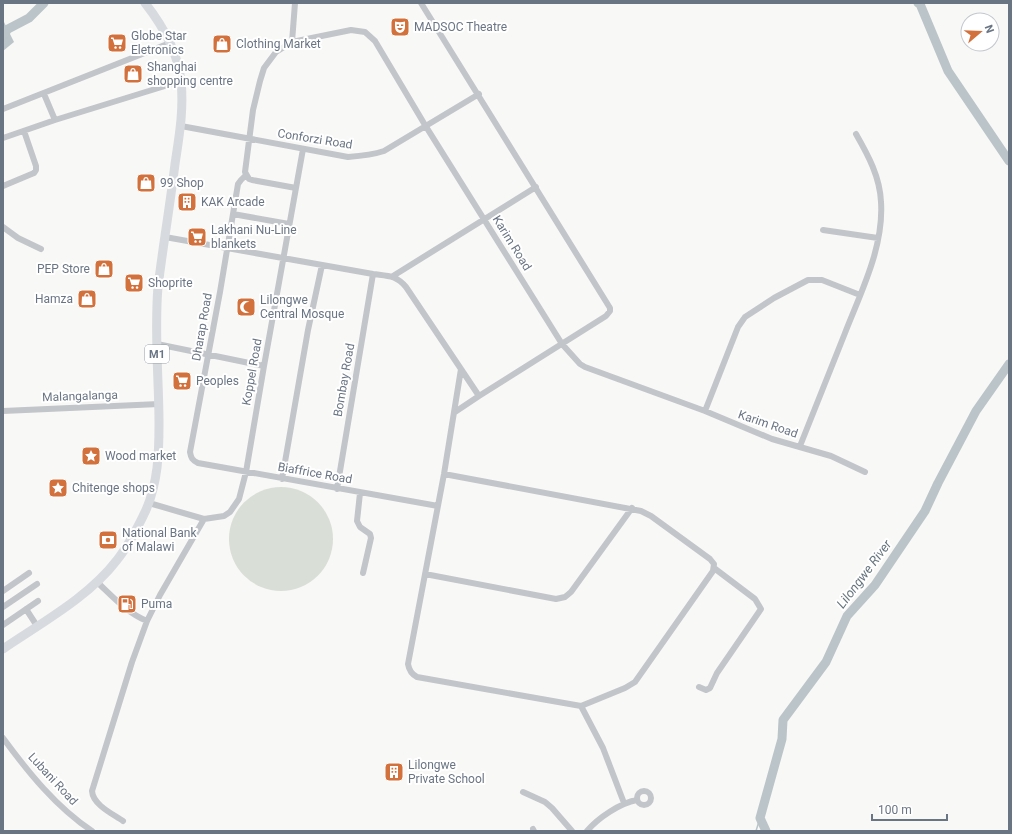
<svg xmlns="http://www.w3.org/2000/svg" width="1012" height="834" viewBox="0 0 1012 834" font-family="Roboto,sans-serif">
  <style>
    .green { fill: #d9ded7 }
    .water { fill: #bbc4c8 }
    .lines { fill: none; stroke-linecap: round; stroke-linejoin: round }
    .stream { stroke: #bbc4c8; stroke-width: 1.5 }
    .river { stroke: #bbc4c8; stroke-width: 9 }
    .minor { stroke: #c2c5c9; stroke-width: 6 }
    .highway { stroke: #d7dade; stroke-width: 9 }
    .labels { text-anchor: middle; dominant-baseline: central; stroke-width: 4; stroke-linejoin: round; paint-order: stroke }
    .shield { fill: #fff; stroke: #979ea9; stroke-width: 1 }
    .shield-label { font-size: 11px; font-weight: bold; fill: #6a7584 }
    .poi-label { font-size: 12px; fill: #6a7584; stroke: #fff; text-anchor: start }
    .street-label { font-size: 12px; fill: #6a7584; stroke: #fff }
    .water-label { font-size: 13px; font-style: italic; fill: #66757f; stroke: #fff }
  </style>
  <rect width="100%" height="100%" fill="#f8f8f6"/>
  <path class="green" d="M229 539a52 52 0 1 1 104 0a52 52 0 1 1-104 0Z"/>
  <path class="water" d="M4,22L14,42L3,51V24Z"/>
  <g class="lines">
    <path class="stream" d="M756,831L760,818"/>
    <path class="river" d="M918,3L920,4L948,71L1009,161
      M3,35L8,29L29,18L44,3
      M766,831L760,818L782,739L783,720L826,662L847,616L875,585L925,511L938,483L976,411L1009,364"/>
    <path class="minor" d="M421,3L610,308V311L606,316L479,396L455,412
      M292,42L295,3
      M44,94L55,120
      M3,109L170,43
      M181,126L348,157C361,156 372,155 384,151L479,94
      M3,138L55,120L181,81
      M246,175L241,180L238,184L220,292L190,452C191,458 192,460 198,463L438,506
      M3,186L34,173L36,170V166L24,131
      M296,188L252,180L249,179L245,172L253,110L260,81L264,68L276,52L292,42L351,30L365,32L375,41L425,125L562,344L580,364L585,367L705,411L772,439L831,456L865,472
      M233,214L289,224
      M3,227L18,238L41,249
      M823,230L878,238
      M165,237L373,274C388,276 396,275 406,287L461,369L444,474L408,664C409,670 411,674 417,677L581,706L625,688L635,682L713,571L714,564L710,559L651,516L641,511L444,474
      M393,276L536,187
      M157,344L264,366
      M461,369L479,396
      M3,411L159,404
      M705,411L738,327L745,317L774,298L808,280H822L860,295
      M800,446C815,409 830,371 845,333C861,292 884,247 881,202C880,177 868,155 856,134
      M282,479L308,330L322,265
      M337,489L373,274
      M360,493L357,521L360,527L370,534L371,538L363,573
      M149,503L204,519L224,516L230,512L239,499L246,472L264,366L303,149
      M425,574L556,599L565,597L571,592L632,508
      M97,582C113,597 127,613 147,621
      M3,591L29,573
      M3,607L37,584
      M26,609L37,626
      M3,625L38,601
      M699,687L706,690L710,688L717,673L761,609L755,599L714,568
      M581,706L603,748L624,803
      M3,738C28,772 56,807 92,831
      M637 798a7 7 0 1 1 14 0a7 7 0 1 1-14 0Z
      M523,792L545,802L552,808L572,831
      M123,821C113,814 93,805 92,791L132,662L147,621L160,595L204,519
      M533,829L534,831
      M587,831C598,818 620,803 637,800"/>
    <path class="highway" d="M3,649C41,623 89,597 117,560C129,545 138,527 146,510C158,482 159,454 159,424C159,379 154,332 158,287C163,246 170,205 175,164C179,137 184,110 181,81C178,52 163,26 145,3"/>
  </g>
  <defs>
    <symbol id="theatre-square" viewBox="-11 -11 22 22"><rect x="-9" y="-9" width="18" height="18" rx="4" fill="#d2713c" stroke="#fff"/><path d="M-5-5.5Q0-4 5-5.5V0Q5 5 0 6Q-5 5-5 0ZM-3.3-2.5H-1v1.5H-3.3ZM1-2.5H3.3v1.5H1ZM-2.8 1Q0 5.5 2.8 1Z" fill="#fff"/></symbol>
    <symbol id="supermarket-square" viewBox="-11 -11 22 22"><rect x="-9" y="-9" width="18" height="18" rx="4" fill="#d2713c" stroke="#fff"/><path d="M-6-5.5h2.5l.6 2H6L4.5 2H-2.5L-4.4-4H-6ZM-1.5 3.2a1.3 1.3 0 1 0 .1 0ZM3 3.2a1.3 1.3 0 1 0 .1 0Z" fill="#fff"/></symbol>
    <symbol id="shop-square" viewBox="-11 -11 22 22"><rect x="-9" y="-9" width="18" height="18" rx="4" fill="#d2713c" stroke="#fff"/><path d="M-5-2.5h2.3a2.7 3.5 0 0 1 5.4 0H5L5.5 6h-11ZM-1.5-2.5h3a1.5 2.3 0 0 0-3 0Z" fill="#fff"/></symbol>
    <symbol id="building-square" viewBox="-11 -11 22 22"><rect x="-9" y="-9" width="18" height="18" rx="4" fill="#d2713c" stroke="#fff"/><path d="M-4-6H4V6H1V3H-1V6H-4ZM-2.5-4.3h1.7v1.8h-1.7ZM.8-4.3h1.7v1.8H.8ZM-2.5-1h1.7V.8h-1.7ZM.8-1h1.7V.8H.8Z" fill="#fff"/></symbol>
    <symbol id="mosque-square" viewBox="-11 -11 22 22"><rect x="-9" y="-9" width="18" height="18" rx="4" fill="#d2713c" stroke="#fff"/><path d="M3.5-4.9A6 6 0 1 0 3.5 4.9A5 5 0 1 1 3.5-4.9Z" fill="#fff"/></symbol>
    <symbol id="sight-square" viewBox="-11 -11 22 22"><rect x="-9" y="-9" width="18" height="18" rx="4" fill="#d2713c" stroke="#fff"/><path d="M0-6L1.8-2.2L6-1.7L2.9 1.2L3.7 5.4L0 3.3L-3.7 5.4L-2.9 1.2L-6-1.7L-1.8-2.2Z" fill="#fff"/></symbol>
    <symbol id="bank-square" viewBox="-11 -11 22 22"><rect x="-9" y="-9" width="18" height="18" rx="4" fill="#d2713c" stroke="#fff"/><path d="M-6-4H6V4H-6ZM0-2.3a2.3 2.3 0 1 0 0 4.6a2.3 2.3 0 1 0 0-4.6Z" fill="#fff"/></symbol>
    <symbol id="fuel-square" viewBox="-11 -11 22 22"><rect x="-9" y="-9" width="18" height="18" rx="4" fill="#d2713c" stroke="#fff"/><path d="M-5.5-6h7V0h2V4h1.3V-2.5L3-4.5l.8-.8L6-3V5H2.5V1h-1V6h-7ZM-4.2-4.7v3.2H.2V-4.7Z" fill="#fff"/></symbol>
  </defs>
  <g fill-rule="evenodd">
    <use href="#theatre-square" x="389" y="16" width="22" height="22"/>
    <use href="#supermarket-square" x="106" y="32" width="22" height="22"/>
    <use href="#shop-square" x="211" y="33" width="22" height="22"/>
    <use href="#shop-square" x="122" y="63" width="22" height="22"/>
    <use href="#shop-square" x="135" y="172" width="22" height="22"/>
    <use href="#building-square" x="176" y="191" width="22" height="22"/>
    <use href="#supermarket-square" x="186" y="226" width="22" height="22"/>
    <use href="#shop-square" x="93" y="258" width="22" height="22"/>
    <use href="#supermarket-square" x="123" y="272" width="22" height="22"/>
    <use href="#shop-square" x="76" y="288" width="22" height="22"/>
    <use href="#mosque-square" x="235" y="296" width="22" height="22"/>
    <use href="#supermarket-square" x="171" y="370" width="22" height="22"/>
    <use href="#sight-square" x="80" y="445" width="22" height="22"/>
    <use href="#sight-square" x="47" y="477" width="22" height="22"/>
    <use href="#bank-square" x="97" y="529" width="22" height="22"/>
    <use href="#fuel-square" x="116" y="593" width="22" height="22"/>
    <use href="#building-square" x="383" y="761" width="22" height="22"/>
  </g>
  <g class="labels">
    <rect class="shield" x="145" y="345" width="24" height="18" rx="3"/>
    <g class="shield-label">
      <text x="157" y="354">M1</text>
    </g>
    <g class="poi-label">
      <text x="414" y="27">MADSOC Theatre</text>
      <text x="131" y="36">Globe Star<tspan x="131" dy="14">Eletronics</tspan></text>
      <text x="236" y="44">Clothing Market</text>
      <text x="147" y="67">Shanghai<tspan x="147" dy="14">shopping centre</tspan></text>
      <text x="160" y="183">99 Shop</text>
      <text x="201" y="202">KAK Arcade</text>
      <text x="211" y="230">Lakhani Nu-Line<tspan x="211" dy="14">blankets</tspan></text>
      <text x="90" y="269" text-anchor="end">PEP Store</text>
      <text x="148" y="283">Shoprite</text>
      <text x="73" y="299" text-anchor="end">Hamza</text>
      <text x="260" y="300">Lilongwe<tspan x="260" dy="14">Central Mosque</tspan></text>
      <text x="196" y="381">Peoples</text>
      <text x="105" y="456">Wood market</text>
      <text x="72" y="488">Chitenge shops</text>
      <text x="122" y="533">National Bank<tspan x="122" dy="14">of Malawi</tspan></text>
      <text x="141" y="604">Puma</text>
      <text x="408" y="765">Lilongwe<tspan x="408" dy="14">Private School</tspan></text>
    </g>
    <g class="street-label">
      <text transform="translate(315 139) rotate(9)">Conforzi Road</text>
      <text transform="translate(512 243) rotate(58)">Karim Road</text>
      <text transform="translate(202 327) rotate(-80)">Dharap Road</text>
      <text transform="translate(252 372) rotate(-80)">Koppel Road</text>
      <text transform="translate(344 380) rotate(-80)">Bombay Road</text>
      <text transform="translate(80 396) rotate(-2)">Malangalanga</text>
      <text transform="translate(768 424) rotate(19)">Karim Road</text>
      <text transform="translate(315 473) rotate(10)">Biaffrice Road</text>
      <text transform="translate(53 779) rotate(47)">Lubani Road</text>
    </g>
    <g class="water-label">
      <text transform="translate(864 574) rotate(-53)">Lilongwe River</text>
    </g>
  </g>
  <rect width="1012" height="834" fill="none" stroke="#6a7584" stroke-width="8"/>
  <g transform="translate(980 32) rotate(71)"><circle r="19" fill="#ffffff" stroke="#c3c8ce"/>
  <path d="M0-3L7 15L0 10L-7 15Z" fill="#d2713c"/>
  <text y="-6" font-size="11" font-weight="bold" text-anchor="middle" fill="#6a7584">N</text>
  </g>
  <path d="M872 814v6h75v-6" fill="none" stroke="#6a7584" stroke-width="2"/>
  <text x="878" y="814" font-size="12" fill="#6a7584" stroke="#ffffff" stroke-width="3" paint-order="stroke">100 m</text>
</svg>
